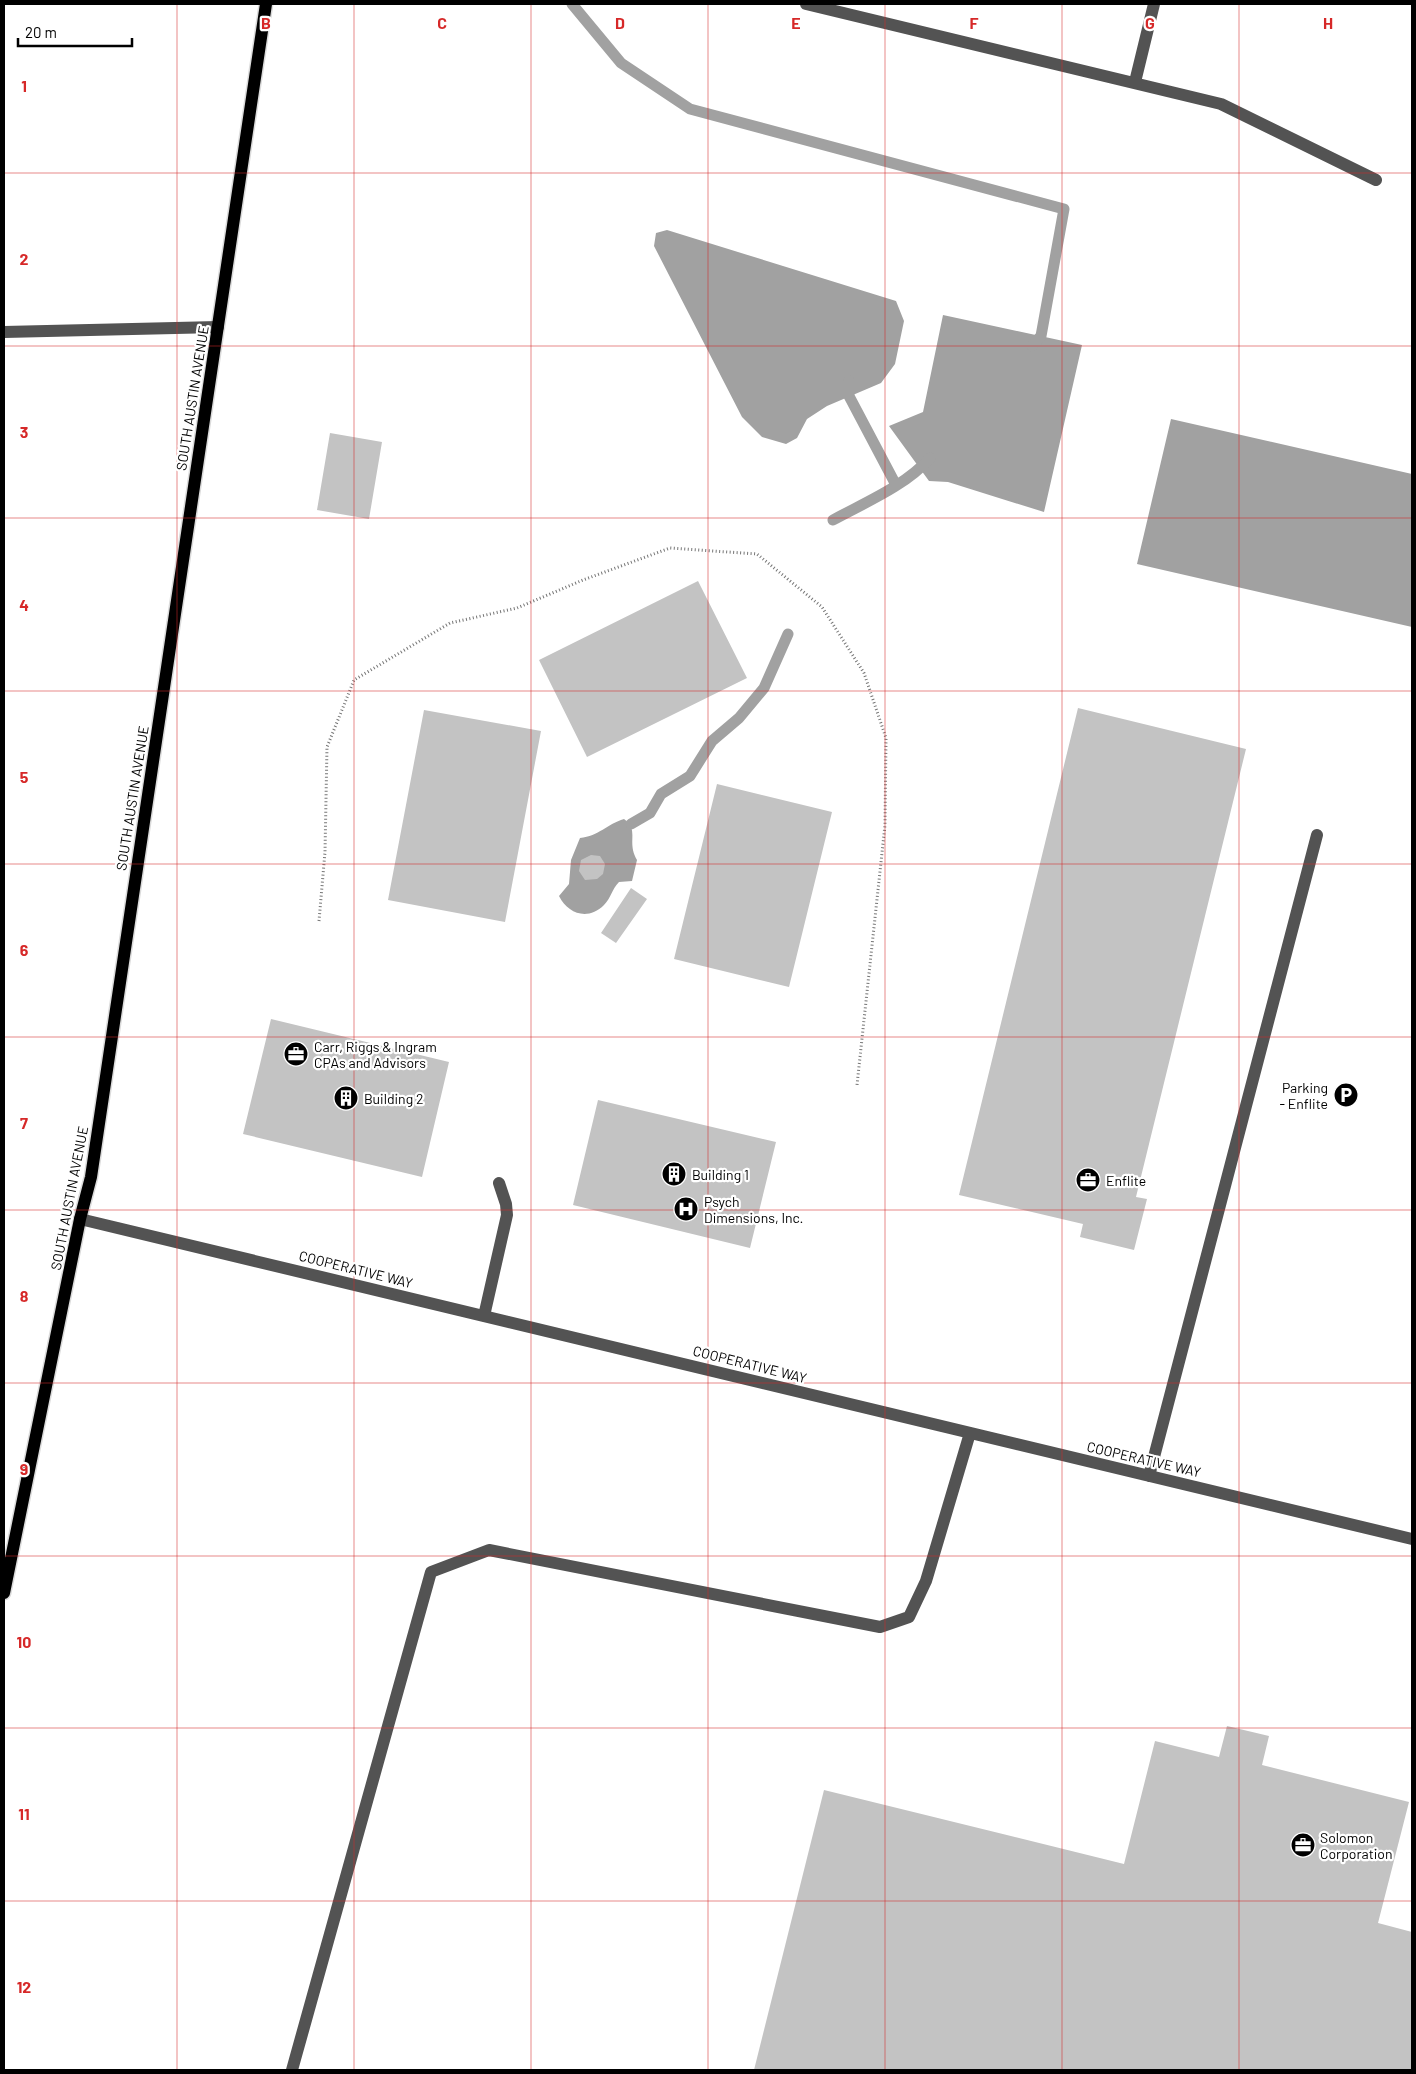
<svg xmlns="http://www.w3.org/2000/svg" width="1416" height="2074" viewBox="0 0 1416 2074" font-family="Barlow,sans-serif">
  <style>
    .water { fill: #a1a1a1 }
    .lines { fill: none; stroke-linecap: round; stroke-linejoin: round }
    .stream { stroke: #a1a1a1; stroke-width: 11 }
    .building { fill: #c3c3c3 }
    .major-casing { stroke: #dbdbdb; stroke-width: 15 }
    .path { stroke: #757575; stroke-width: 3; stroke-dasharray: 1 2.5; stroke-linecap: butt }
    .minor { stroke: #535353; stroke-width: 12 }
    .major { stroke: #000; stroke-width: 12 }
    .grid { fill: none; stroke: #d62828; stroke-width: 1; stroke-opacity: 0.55 }
    .labels { text-anchor: middle; dominant-baseline: central; stroke-width: 4.5; stroke-linejoin: round; paint-order: stroke }
    .street-label { font-size: 14px; fill: #000; stroke: #fff }
    .poi-label { font-size: 14px; fill: #000; stroke: #fff; text-anchor: start }
    .grid-label { font-size: 16px; text-anchor: middle; font-weight: bold; fill: #d62828; stroke: #fff; stroke-width: 4.5; stroke-linejoin: round; paint-order: stroke }
  </style>
  <rect width="100%" height="100%" fill="#fff"/>
  <path class="water" d="M667,230L896,301L904,321L895,364L881,383L827,406L807,419L797,438L786,444L762,437L742,417L654,246L656,233Z
    M943,315L1082,345L1044,512L948,482L929,481L889,426L923,412Z
    M1171,419L1412,474V627L1137,564Z
    M624,819C640,830 626,842 637,860L632,881L619,882C612,889 611,898 604,905C588,921 568,914 559,896L569,884L571,860L580,838C599,836 607,824 624,819Z"/>
  <g class="lines">
    <path class="stream" d="M572,4L621,63L690,109L1064,209L1041,336L1032,346
      M849,381V396L896,485
      M833,520C866,502 905,486 930,458
      M631,824L650,813L661,794L690,776L712,741L739,718L764,688L788,634"/>
  </g>
  <path class="building" d="M330,433L382,442L369,519L317,510Z
    M698,581L747,678L587,757L539,660Z
    M1078,708L1246,749L1136,1197L1147,1199L1134,1250L1080,1237L1083,1224L959,1195Z
    M424,710L541,731L505,922L388,900Z
    M717,784L832,812L789,987L674,959Z
    M591,855L600,856L605,864L603,874L597,879L585,880L579,871L581,860Z
    M631,888L647,899L616,943L601,933Z
    M271,1019L449,1062L422,1177L243,1134Z
    M598,1100L776,1142L750,1248L573,1205Z
    M1227,1726L1269,1736L1262,1765L1409,1802L1378,1923L1412,1932V2070H754L824,1790L1124,1864L1155,1741L1219,1757Z"/>
  <g class="lines">
    <defs>
      <path id="major" d="M4,1593L80,1219L91,1177L266,4"/>
    </defs>
    <use href="#major" class="major-casing"/>
    <path class="path" d="M319,921L325,852L327,747L354,680L450,623L517,608L583,580L670,548L757,554L822,607L864,673L886,738L885,825L857,1085"/>
    <path class="minor" d="M806,4L1221,104L1376,180
      M1135,82L1154,4
      M4,332L218,327
      M80,1219L1412,1539
      M484,1316L507,1215L506,1204L499,1183
      M1149,1476L1317,835
      M292,2070L431,1572L489,1550L880,1627L909,1617L926,1581L970,1433"/>
    <use href="#major" class="major"/>
  </g>
  <path class="grid" d="M177,4V2070M354,4V2070M531,4V2070M708,4V2070M885,4V2070M1062,4V2070M1239,4V2070M4,173H1412M4,346H1412M4,518H1412M4,691H1412M4,864H1412M4,1037H1412M4,1210H1412M4,1383H1412M4,1556H1412M4,1728H1412M4,1901H1412"/>
  <defs>
    <symbol id="office-disc" viewBox="-11 -11 22 22"><circle r="9.5" fill="#000" stroke="#fff"/><path d="M-6-3h4V-5.5h4V-3h4V5H-6ZM-1-4.5V-3h2v-1.5ZM-6 0V1H6V0Z" fill="#fff"/></symbol>
    <symbol id="parking-disc" viewBox="-11 -11 22 22"><circle r="9.5" fill="#000" stroke="#fff"/><path d="M-3.5-5.5H1a3.5 3.5 0 0 1 0 7H-1V5.5H-3.5ZM-1-3.4V-.6H.8a1.4 1.4 0 0 0 0-2.8Z" fill="#fff"/></symbol>
    <symbol id="building-disc" viewBox="-11 -11 22 22"><circle r="9.5" fill="#000" stroke="#fff"/><path d="M-4-6H4V6H1V3H-1V6H-4ZM-2.5-4.3h1.7v1.8h-1.7ZM.8-4.3h1.7v1.8H.8ZM-2.5-1h1.7V.8h-1.7ZM.8-1h1.7V.8H.8Z" fill="#fff"/></symbol>
    <symbol id="hospital-disc" viewBox="-11 -11 22 22"><circle r="9.5" fill="#000" stroke="#fff"/><path d="M-5-5h3v3.5h4V-5h3V5h-3V1.5h-4V5h-3Z" fill="#fff"/></symbol>
  </defs>
  <g fill-rule="evenodd">
    <use href="#office-disc" x="282" y="1040" width="28" height="28"/>
    <use href="#parking-disc" x="1332" y="1081" width="28" height="28"/>
    <use href="#building-disc" x="332" y="1084" width="28" height="28"/>
    <use href="#building-disc" x="660" y="1160" width="28" height="28"/>
    <use href="#office-disc" x="1074" y="1166" width="28" height="28"/>
    <use href="#hospital-disc" x="672" y="1195" width="28" height="28"/>
    <use href="#office-disc" x="1289" y="1831" width="28" height="28"/>
  </g>
  <g class="labels">
    <g class="street-label">
      <text transform="translate(192 398) rotate(-81)">SOUTH AUSTIN AVENUE</text>
      <text transform="translate(132 798) rotate(-81)">SOUTH AUSTIN AVENUE</text>
      <text transform="translate(69 1198) rotate(-79)">SOUTH AUSTIN AVENUE</text>
      <text transform="translate(356 1269) rotate(14)">COOPERATIVE WAY</text>
      <text transform="translate(750 1364) rotate(14)">COOPERATIVE WAY</text>
      <text transform="translate(1144 1459) rotate(13)">COOPERATIVE WAY</text>
    </g>
    <g class="poi-label">
      <text x="314" y="1046">Carr, Riggs &amp; Ingram<tspan x="314" dy="16">CPAs and Advisors</tspan></text>
      <text x="1328" y="1087" text-anchor="end">Parking<tspan x="1328" dy="16">- Enflite</tspan></text>
      <text x="364" y="1098">Building 2</text>
      <text x="692" y="1174">Building 1</text>
      <text x="1106" y="1180">Enflite</text>
      <text x="704" y="1201">Psych<tspan x="704" dy="16">Dimensions, Inc.</tspan></text>
      <text x="1320" y="1837">Solomon<tspan x="1320" dy="16">Corporation</tspan></text>
    </g>
  </g>
  <g class="grid-label">
    <text x="266" y="29">B</text>
    <text x="442" y="29">C</text>
    <text x="620" y="29">D</text>
    <text x="796" y="29">E</text>
    <text x="974" y="29">F</text>
    <text x="1150" y="29">G</text>
    <text x="1328" y="29">H</text>
    <text x="24" y="92">1</text>
    <text x="24" y="265">2</text>
    <text x="24" y="438">3</text>
    <text x="24" y="611">4</text>
    <text x="24" y="783">5</text>
    <text x="24" y="956">6</text>
    <text x="24" y="1129">7</text>
    <text x="24" y="1302">8</text>
    <text x="24" y="1475">9</text>
    <text x="24" y="1648">10</text>
    <text x="24" y="1820">11</text>
    <text x="24" y="1993">12</text>
  </g>
  <rect width="1416" height="2074" fill="none" stroke="#000000" stroke-width="10"/>
  <path d="M18 38v8h114v-8" fill="none" stroke="#000000" stroke-width="2.5"/>
  <text x="25" y="38" font-size="15" fill="#000000" stroke="#ffffff" stroke-width="4" paint-order="stroke">20 m</text>
</svg>
